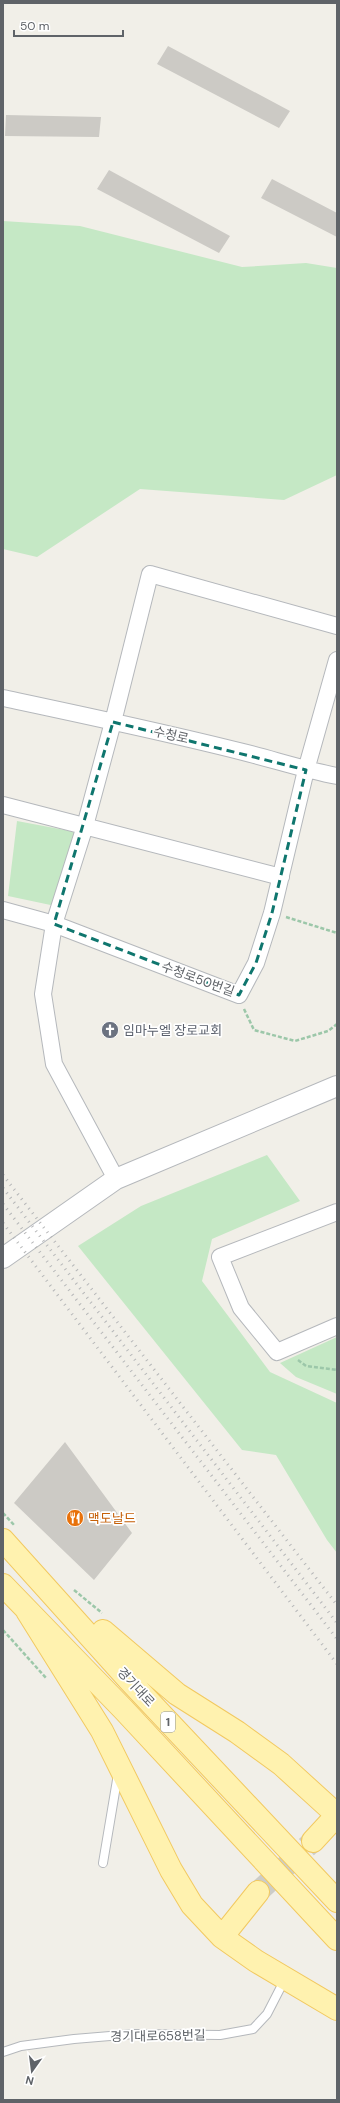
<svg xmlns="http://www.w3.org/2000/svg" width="340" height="2103" viewBox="0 0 340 2103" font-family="'DM Sans','Noto Sans KR',sans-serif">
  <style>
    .green { fill: #c5e8c5 }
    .building { fill: #cccac5 }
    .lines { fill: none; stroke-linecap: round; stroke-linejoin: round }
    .primary-tunnel { stroke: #ccccc8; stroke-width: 22; stroke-dasharray: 22 11; stroke-linecap: butt }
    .service-casing { stroke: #b5b8bc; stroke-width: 10 }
    .minor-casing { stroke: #b5b8bc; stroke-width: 18 }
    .tertiary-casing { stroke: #b5b8bc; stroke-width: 22 }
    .primary-casing { stroke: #f2c960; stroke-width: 24 }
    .path { stroke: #9cc7a9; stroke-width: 2.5; stroke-dasharray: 4 2; stroke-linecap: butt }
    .service { stroke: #fff; stroke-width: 8 }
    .minor { stroke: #fff; stroke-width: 16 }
    .tertiary { stroke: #fff; stroke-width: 20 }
    .primary { stroke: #fff2af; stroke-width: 22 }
    .rail { stroke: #b6b7b8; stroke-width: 3; stroke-dasharray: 1 5; stroke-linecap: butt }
    .marked { fill: none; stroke: #0f766e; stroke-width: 3; stroke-dasharray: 8 5; stroke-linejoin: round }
    .labels { text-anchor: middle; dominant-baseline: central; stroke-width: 3.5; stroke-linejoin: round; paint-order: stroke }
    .shield { fill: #fff; stroke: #8f9295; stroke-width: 1 }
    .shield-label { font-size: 12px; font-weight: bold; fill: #5f6368 }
    .street-label { font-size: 13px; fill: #5f6368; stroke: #fff }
    .worship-label { font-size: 13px; fill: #5b616d; stroke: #fff; text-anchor: start }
    .food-label { font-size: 13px; fill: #c56008; stroke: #fff; text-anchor: start }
  </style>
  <rect width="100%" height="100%" fill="#f1efe8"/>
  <path class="green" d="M3,221L80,226L242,267L306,263L337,268V475L284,500L140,489L37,557L3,549Z
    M17,821L81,833L60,907L8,896Z
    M267,1155L300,1201L212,1239L202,1281L270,1372L337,1403V1553L327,1540L276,1455L242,1450L78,1246L141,1206Z
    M337,1337V1394L296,1377L280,1363Z"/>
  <path class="building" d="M168,46L290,111L279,128L157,64Z
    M6,115L101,117L99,137L5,136Z
    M109,170L230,236L219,253L97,189Z
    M272,179L337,213V237L261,198Z
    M65,1442L132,1533L94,1580L14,1503Z"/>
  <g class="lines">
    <path class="primary-tunnel" d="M258,1892L313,1841"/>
    <defs>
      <path id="service" d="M103,1863L118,1774
        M3,2052L21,2046L74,2039L134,2034L220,2035L253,2029L267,2014L285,1979"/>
      <path id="minor" d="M3,698C83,715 164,732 243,752C275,760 305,770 337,776
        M3,805L281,877
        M3,910L54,924L239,995L256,963L272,913L306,770L337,660
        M116,1179L54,1064L43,994L54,924L85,826L113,722L150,574L337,626
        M337,1212L220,1257L241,1308L277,1352L337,1326"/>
      <path id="tertiary" d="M3,1258L116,1179L337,1086"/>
      <path id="primary" d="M3,1540L128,1679L337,1901
        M3,1585L124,1710L337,1939
        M27,1611L102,1731L171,1870L192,1905L222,1937L256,1961L337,2009
        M103,1631L177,1694L237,1732L281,1764L337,1815
        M313,1841L337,1815
        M222,1937L258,1892"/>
    </defs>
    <use href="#service" class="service-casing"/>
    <use href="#minor" class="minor-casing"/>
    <use href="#tertiary" class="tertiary-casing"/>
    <use href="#primary" class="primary-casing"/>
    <path class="path" d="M286,917L337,933
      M244,1009L254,1030L295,1041L328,1031L337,1024
      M298,1360L306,1366L337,1370
      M3,1513L15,1526
      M74,1590L102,1613
      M3,1630L46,1678"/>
    <use href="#service" class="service"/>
    <use href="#minor" class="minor"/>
    <use href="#tertiary" class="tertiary"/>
    <use href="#primary" class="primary"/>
    <path class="rail" d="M3,1175L337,1605
      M3,1188L337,1623
      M3,1204L337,1639
      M3,1223L337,1664"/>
  </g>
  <path class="marked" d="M113,722L306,770L272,913L256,963L239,995L54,924Z"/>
  <defs>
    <symbol id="church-disc" viewBox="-11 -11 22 22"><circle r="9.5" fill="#6b7280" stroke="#fff"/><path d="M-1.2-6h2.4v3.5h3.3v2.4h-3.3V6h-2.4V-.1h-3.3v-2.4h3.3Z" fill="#fff"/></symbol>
    <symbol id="restaurant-disc" viewBox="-11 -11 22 22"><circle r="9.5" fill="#e8710a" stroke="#fff"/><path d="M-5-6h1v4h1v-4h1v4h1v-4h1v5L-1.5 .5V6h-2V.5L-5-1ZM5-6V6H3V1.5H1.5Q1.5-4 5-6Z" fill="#fff"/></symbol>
  </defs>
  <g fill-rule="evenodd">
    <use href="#church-disc" x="100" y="1020" width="20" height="20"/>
    <use href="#restaurant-disc" x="65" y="1508" width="20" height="20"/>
  </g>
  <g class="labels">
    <rect class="shield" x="161" y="1712" width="14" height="20" rx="3"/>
    <g class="shield-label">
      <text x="168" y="1722">1</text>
    </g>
    <g class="street-label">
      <text transform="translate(171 735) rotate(13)">수청로</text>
      <text transform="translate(198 979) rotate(20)">수청로50번길</text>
      <text transform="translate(136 1687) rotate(47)">경기대로</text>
      <text transform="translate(158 2036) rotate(-1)">경기대로658번길</text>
    </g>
    <g class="worship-label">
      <text x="123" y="1030">임마누엘 장로교회</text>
    </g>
    <g class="food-label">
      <text x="88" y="1518">맥도날드</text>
    </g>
  </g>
  <rect width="340" height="2103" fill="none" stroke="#5f6368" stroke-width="8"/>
  <g transform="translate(32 2071) rotate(194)" stroke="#ffffff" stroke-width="3" paint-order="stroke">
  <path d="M0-3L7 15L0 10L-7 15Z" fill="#5f6368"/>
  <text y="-6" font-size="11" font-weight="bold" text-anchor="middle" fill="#5f6368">N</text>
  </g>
  <path d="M14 30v6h109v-6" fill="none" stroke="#5f6368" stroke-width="2"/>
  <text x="20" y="30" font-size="12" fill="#5f6368" stroke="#ffffff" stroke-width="3" paint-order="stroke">50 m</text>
</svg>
